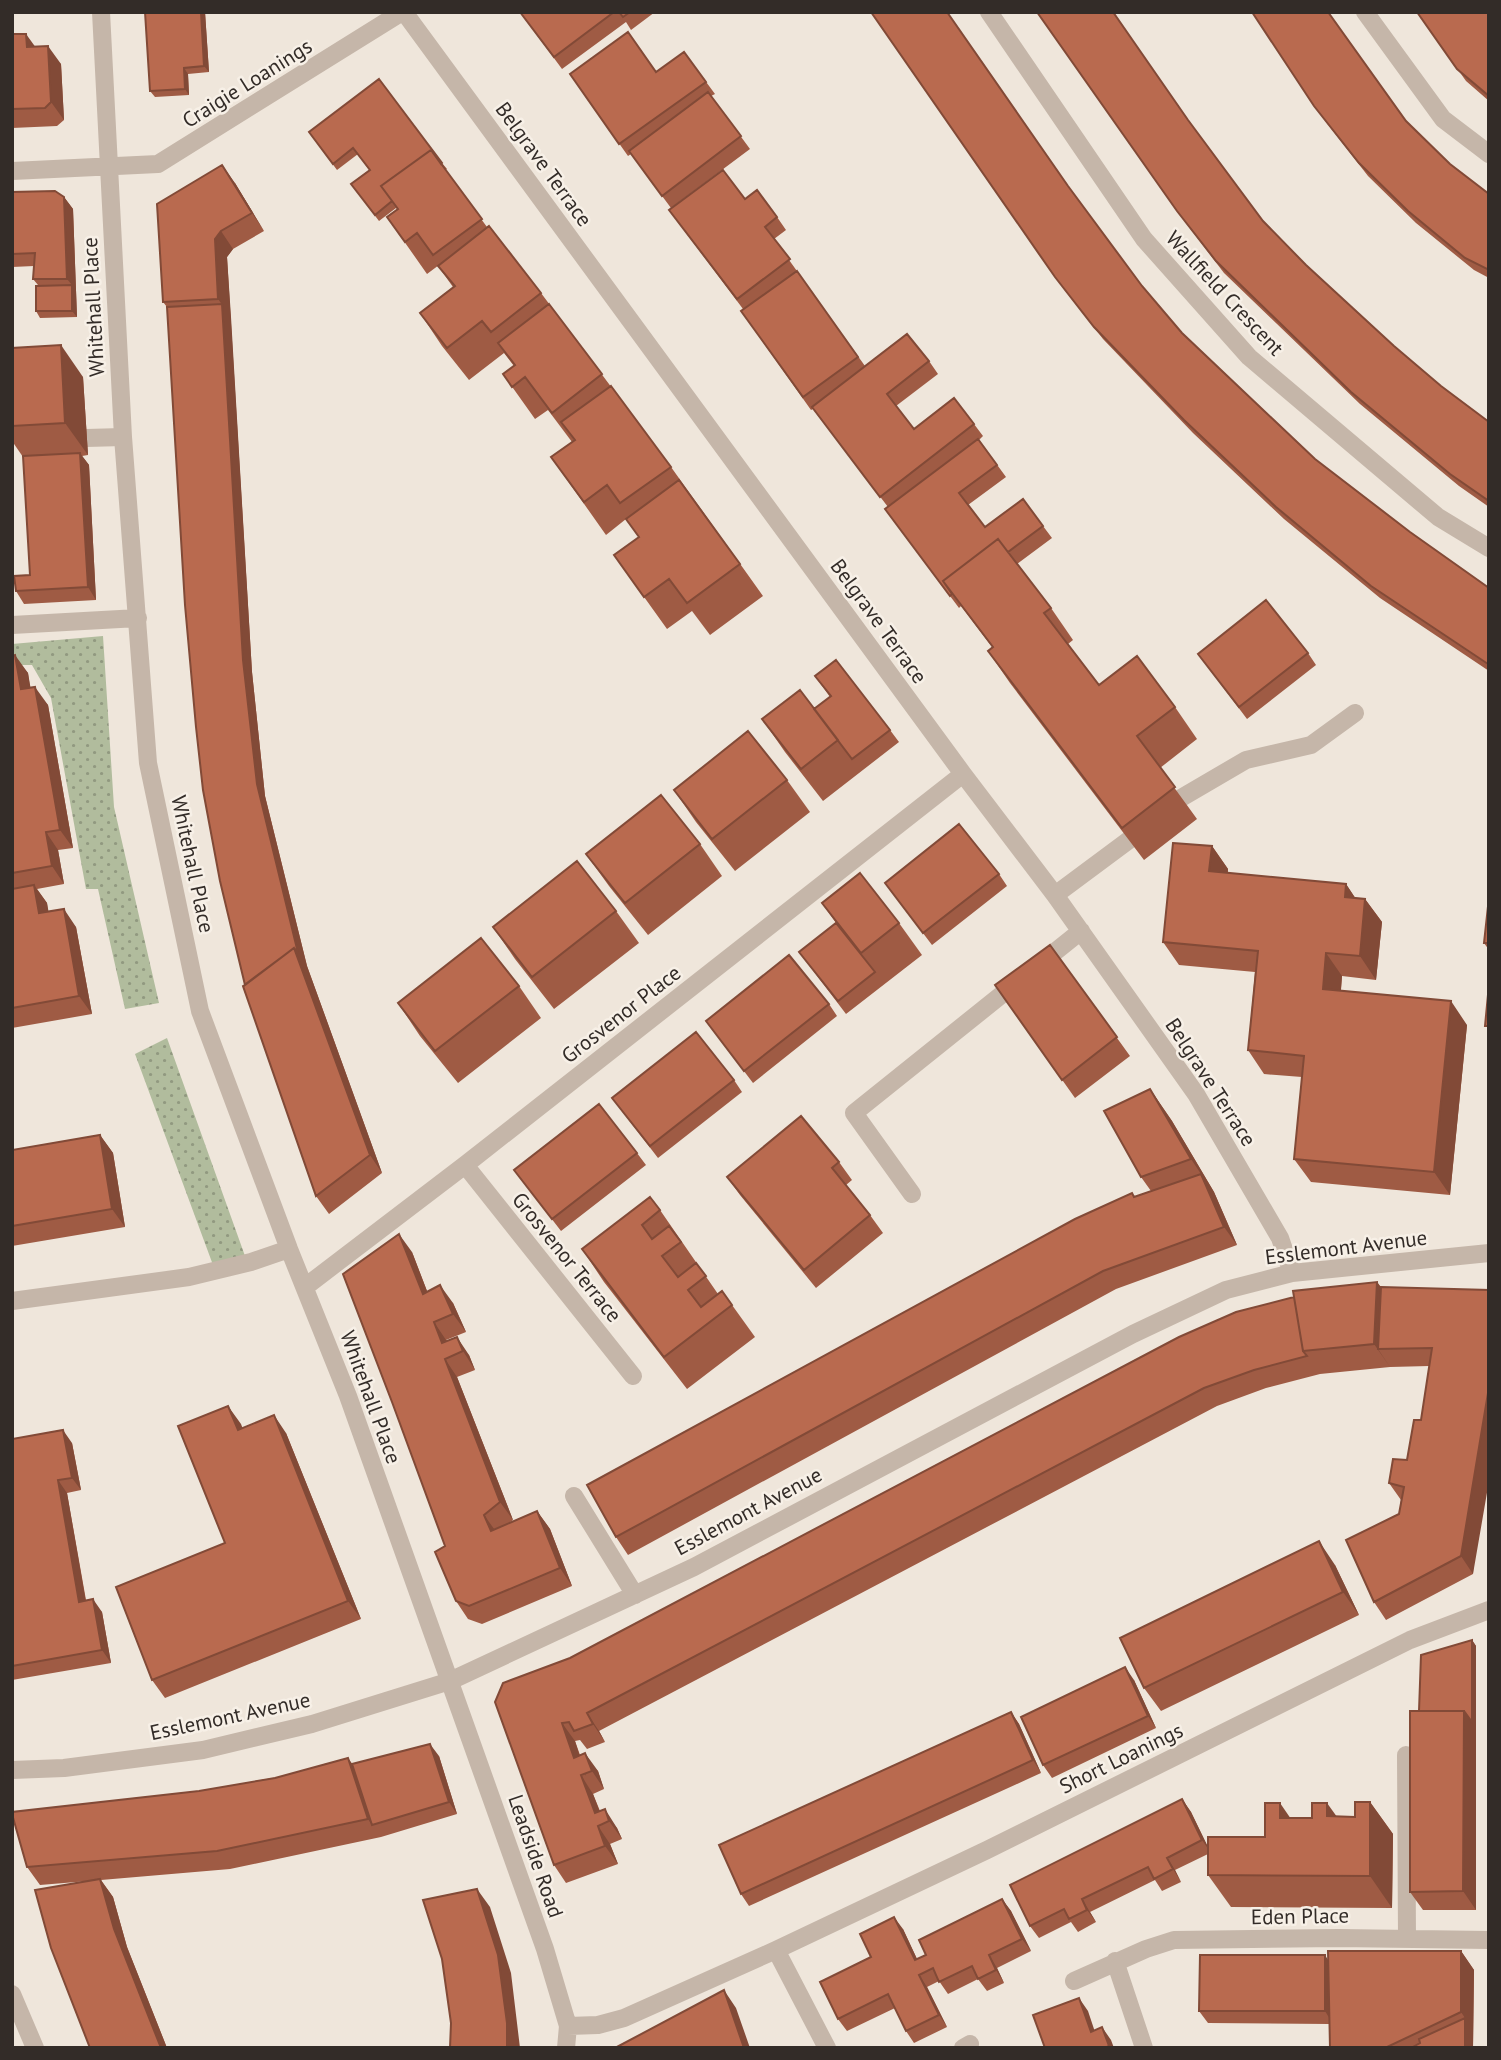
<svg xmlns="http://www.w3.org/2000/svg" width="1501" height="2060" viewBox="0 0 1501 2060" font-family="'PT Sans',sans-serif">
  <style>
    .grass { fill: url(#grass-dots) }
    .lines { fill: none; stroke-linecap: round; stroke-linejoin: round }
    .minor { stroke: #c5b6a9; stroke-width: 18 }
    .wall { fill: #9f5b44 }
    .shaded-wall { fill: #824a37 }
    .building { fill: #b96a4f; stroke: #824a37; stroke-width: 2 }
    .labels { text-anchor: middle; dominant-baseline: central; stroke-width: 5; stroke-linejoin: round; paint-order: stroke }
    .street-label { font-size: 21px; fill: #332c28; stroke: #f7f0e7 }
  </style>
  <defs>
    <pattern id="grass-dots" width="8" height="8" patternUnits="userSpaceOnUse" patternTransform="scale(1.75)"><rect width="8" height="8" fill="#b1bc9d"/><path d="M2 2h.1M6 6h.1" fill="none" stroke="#919980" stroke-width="1.8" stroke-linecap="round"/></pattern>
  </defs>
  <rect width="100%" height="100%" fill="#efe6db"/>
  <path class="grass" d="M103,636L114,807L159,1003L125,1009L98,889H86L51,698L32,665H12V644Z
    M167,1038L245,1256L213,1265L135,1054Z"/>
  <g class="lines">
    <path class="minor" d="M101,12L123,437L148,763L200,1011L289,1249L348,1396L545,1949L568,2026L566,2048
      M404,12L963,774L1055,895L1196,1094L1280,1238L1292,1273
      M989,12L1144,239L1249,357L1438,517L1489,548
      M1365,12L1443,119L1489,154
      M12,171L158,164L402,12
      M86,438L123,437
      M12,625L138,618
      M1181,798L1246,760L1311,745L1355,713
      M1055,895L1129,840
      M465,1165L633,1376
      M912,1194L854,1113L1081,931
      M305,1287L465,1165L963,774
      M12,1301L189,1277L251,1262L289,1249
      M574,1496L635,1595
      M1406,1755L1407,1938
      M12,1770L64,1768L203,1750L312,1724L450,1681L694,1567L1133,1334L1226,1290L1292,1273L1489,1253
      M776,1950L827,2048
      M1115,1961L1144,2048
      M1074,1981L1146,1949L1174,1940L1338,1938L1489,1940
      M12,1994L35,2048
      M568,2026L598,2025L624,2018L776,1950L987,1850L1410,1640L1489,1610
      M963,2048L970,2044"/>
  </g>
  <path class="wall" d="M145,12H205L209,72L188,74L189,95L155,97L150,91Z
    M520,12H655L631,30L626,22L562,69Z
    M871,12L1068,186L1142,286L1182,333L1315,459L1410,532L1489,588V671L1380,598L1284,519L1193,433L1103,339L1064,289Z
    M1037,12L1189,121L1263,221L1306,265L1394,346L1441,386L1489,422V507L1459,486L1360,404L1224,273L1186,223Z
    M1252,12L1338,27L1406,121L1450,164L1489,194V278L1474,270L1416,223L1368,176L1323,118Z
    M1417,12H1489V101L1466,81Z
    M12,34L36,47L61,64L64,120L57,126L12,128Z
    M684,52L715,94L711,96L750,149L671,208L631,154L628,156L570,74L656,72Z
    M309,132L442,163L447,169L445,170L487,227L541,293L671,467L763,596L710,635L692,611L667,629L614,555L639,537L626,519L606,535L551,457L572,442L548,410L535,419L503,374L514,366L504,353L469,380L442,346L420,313L453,287L438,266L439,265L427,274L387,217L397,209L396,208L379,221L351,184L369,170L358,154L337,170Z
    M235,183L264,231L233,249L227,257L252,672L265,796L307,966L382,1173L329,1214L316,1196L245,985L167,307L163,302Z
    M12,192L64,197L73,209L77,317L40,318L36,311L38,285L33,279L34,266L12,267Z
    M745,199L777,217L786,230L774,239L865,366L929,361L938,374L896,406L914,429L974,424L983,436L979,440L1006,477L968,505L985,527L1043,526L1052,538L1017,564L1051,608L1073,640L1068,644L1099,685L1175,707L1197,739L1160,768L1197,819L1144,860L1010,683L988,651L992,647L961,606L959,608L894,521L888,507L813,409L811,410L741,311L743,309L678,222Z
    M12,348L83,377L88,455L82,456L89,465L96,600L24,604L16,591L30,575L23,457L12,441Z
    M1308,653L1316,665L1247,719L1198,654Z
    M12,656L28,673L30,688L48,705L73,848L58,850L64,884L37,889L47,903L48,912L76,927L92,1014L12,1028Z
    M815,676L890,730L899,742L823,801L785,752L762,719L814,709L830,697Z
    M787,780L810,812L735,871L696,822L674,790Z
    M700,844L722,876L648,935L609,886L586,854Z
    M1212,846L1228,869V873L1346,884L1355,898L1365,899L1382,922L1376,980L1342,976L1341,990L1467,1025L1450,1195L1311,1182L1294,1159L1302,1077L1264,1074L1248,1050L1255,972L1179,965L1163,942Z
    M999,874L1007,886L932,945L885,883Z
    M1489,897V950L1484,943Z
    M822,903L899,923L922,955L846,1014L799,952L836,923Z
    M616,911L639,943L554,1009L515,959L493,927Z
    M1050,945L1130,1056L1075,1098L995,985Z
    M519,986L541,1018L458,1083L420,1036L398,1003Z
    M829,1004L837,1016L753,1083L706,1021Z
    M734,1080L742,1092L658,1158L612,1098Z
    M1150,1089L1172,1121L1214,1192L1237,1245L1116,1289L628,1555L616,1537L1135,1197L1151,1191L1141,1177Z
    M100,1135L113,1153L125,1227L12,1246V1150Z
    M637,1153L646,1165L561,1231L514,1170Z
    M839,1162L852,1180L846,1185L870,1215L883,1233L816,1288L740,1195L727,1177Z
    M660,1210L718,1294L732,1305L755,1337L687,1389L604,1282L582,1249Z
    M412,1252L427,1291L453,1303L466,1332L446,1340L469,1355L475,1370L457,1377L513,1520L509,1523L537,1511L550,1529L572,1586L482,1624L468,1619L456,1601L445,1546Z
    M1377,1282L1381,1287L1489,1290L1473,1574L1386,1620L1374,1602L1399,1514L1401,1500L1389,1483L1407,1460L1421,1420L1429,1366L1390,1367L1320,1374L1266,1388L1217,1406L599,1731L605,1742L587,1749L580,1740L575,1741L580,1755L598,1771L604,1789L593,1794L600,1811L617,1828L622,1839L610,1844L618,1864L566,1883L554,1865L495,1702L570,1658Z
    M228,1406L242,1428L286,1433L361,1619L165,1698L152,1680L225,1543Z
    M12,1439L72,1443L81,1490L67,1493L86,1600L102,1612L111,1663L12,1680Z
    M1335,1565L1359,1615L1161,1711L1144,1688Z
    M1472,1640L1476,1646V1910H1423L1410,1892L1419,1711Z
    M1134,1680L1156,1728L1052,1778L1043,1765Z
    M1011,1712L1019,1724L1041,1773L749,1906L741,1894Z
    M439,1756L457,1814L381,1837L230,1869L101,1880L113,1897L127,1947L167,2048H90L88,1881L40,1885L27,1867L199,1791L352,1764Z
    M1182,1799L1191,1812L1208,1848L1265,1837L1290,1818L1355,1817L1370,1802L1393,1834L1392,1908L1231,1907L1208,1875V1854L1175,1870L1181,1882L1162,1891L1155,1880L1090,1912L1096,1922L1078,1932L1071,1922L1039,1938L1030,1926Z
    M1002,1899L1011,1911L1031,1951L997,1968L1004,1983L987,1991L978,1979L948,1994L939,1981L927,1987L947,2027L914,2043L906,2031L895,2008L847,2031L838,2019L871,1957L903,1929L917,1959L926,1955Z
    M1461,1951L1474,1970L1473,2048H1330L1329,2024L1208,2023L1199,2011L1328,1960Z"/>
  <path class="shaded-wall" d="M201,12H205L209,72L204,66Z
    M26,34L39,52L27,47Z
    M48,46L61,64L64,120L51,102Z
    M184,68L188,74L189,95L185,89Z
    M222,165L235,183L264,231L252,213Z
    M64,197L73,209L77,317L72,311V285L67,279Z
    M221,231L233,249L227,257L231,317L218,299L215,239Z
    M222,304L231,317L252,672L265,796L307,966L382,1173L370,1155L294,948L257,784L243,660Z
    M61,345L83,377L88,455L65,423Z
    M80,453L89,465L96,600L88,587Z
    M15,655L28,673L34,708L21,689Z
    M35,687L48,705L73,848L60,830Z
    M46,832L58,850L64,884L52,866Z
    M1212,846L1228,869L1225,894L1209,871Z
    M1346,884L1362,908L1345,897Z
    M34,885L47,903L52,931L39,913Z
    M1365,899L1382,922L1376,980L1360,956Z
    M64,909L76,927L92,1014L79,996Z
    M1326,953L1342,976L1339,1012L1323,989Z
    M1451,1001L1467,1025L1450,1195L1434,1172Z
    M1150,1089L1172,1121L1214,1192L1237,1245L1224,1227L1201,1174L1191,1159Z
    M100,1135L113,1153L125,1227L112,1209Z
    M399,1234L412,1252L435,1312L423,1294Z
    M1377,1282L1393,1305L1378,1349L1390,1367L1374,1344Z
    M440,1285L453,1303L466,1332L453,1314Z
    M434,1322L446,1340L453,1356L442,1343Z
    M457,1337L469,1355L475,1370L463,1351Z
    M445,1359L457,1377L513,1520L500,1502Z
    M1489,1387V1481L1473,1574L1461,1556Z
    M228,1406L241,1424L250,1448L238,1430Z
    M274,1415L286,1433L361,1619L348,1601Z
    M63,1430L72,1443L81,1490L72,1478Z
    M58,1480L67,1493L88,1614L79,1602Z
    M537,1511L550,1529L572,1586L560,1568Z
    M484,1515L497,1533L491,1531Z
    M1319,1541L1335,1565L1359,1615L1343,1592Z
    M93,1599L102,1612L111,1663L102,1650Z
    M1472,1640L1476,1646V1910L1463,1891L1464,1711Z
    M1125,1667L1134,1680L1156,1728L1148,1716Z
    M1011,1712L1019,1724L1041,1773L1033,1760Z
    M587,1713L599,1731L605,1742L593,1724Z
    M562,1723L575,1741L586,1776L574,1758Z
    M430,1744L439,1756L457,1814L449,1802Z
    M585,1753L598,1771L604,1789L592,1771Z
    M348,1758L361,1776L372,1825L368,1819Z
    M581,1775L593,1794L604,1823L595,1813Z
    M1182,1799L1191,1812L1211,1853L1202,1840Z
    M1370,1802L1393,1834L1392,1908L1370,1876Z
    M1280,1803L1302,1835L1280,1818Z
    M1327,1803L1350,1835L1327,1816Z
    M605,1809L617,1828L622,1839L609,1821Z
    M598,1826L610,1844L618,1864L605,1846Z
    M1167,1858L1175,1870L1181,1882L1173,1869Z
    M100,1879L113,1897L127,1947L167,2048H161L114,1929Z
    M477,1889L490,1907L511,1973L520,2048H507Z
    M1002,1899L1011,1911L1031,1951L1022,1939Z
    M1082,1899L1090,1912L1096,1922L1087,1910Z
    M894,1917L903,1929L923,1972L915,1960Z
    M1461,1951L1474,1970L1473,2048H1465V2018L1461,2012Z
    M989,1955L997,1968L1004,1983L996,1970Z
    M1325,1955L1333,1968V2024L1325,2011Z
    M919,1975L927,1987L947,2027L939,2015Z
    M724,1990L736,2008L750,2048H744Z
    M1079,1998L1088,2011L1099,2044L1091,2032Z
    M1102,2027L1111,2040L1114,2048H1110L1109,2046Z"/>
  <path class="building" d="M145,12H201L204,66L184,68L185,89L150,91Z
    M520,12H614L554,57Z
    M619,12H630L623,17Z
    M871,12H947L1068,186L1142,286L1182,333L1315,459L1410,532L1489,588L1488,664L1371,586L1276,507L1184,420L1094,327L1055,277Z
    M1037,12H1113L1188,120L1263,221L1306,265L1394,346L1441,386L1489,422V501L1450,474L1351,392L1216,261L1177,211Z
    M1252,12H1328L1406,121L1450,164L1489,194V270L1465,258L1408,211L1359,163L1314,106Z
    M1417,12H1489V96L1457,69Z
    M628,32L656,72L684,52L706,82L619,144L570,74Z
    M12,34H26L27,47L48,46L51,102L45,108L12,109Z
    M379,79L442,163L441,164L431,150L381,186L392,201L375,215L351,184L370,170L353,148L333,164L309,132Z
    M708,92L741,136L662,196L629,151Z
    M431,150L482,219L433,255L417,233L405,242L387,217L398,209L381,186Z
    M222,165L252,213L221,231L215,239L218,299L163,302L157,204Z
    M723,170L745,199L757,190L777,217L765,227L790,259L737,299L669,210Z
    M55,191L64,197L67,279H33L35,253L12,254V192Z
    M489,226L541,293L491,332L482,321L447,348L420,313L455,286L438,266Z
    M797,271L858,357L803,397L741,311Z
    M72,285V311H36V286Z
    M222,304L243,660L257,784L298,953L294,948L245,985L220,881L203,790L196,727L185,605L167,307Z
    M549,304L602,374L552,413L525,377L512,387L503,374L515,365L498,343Z
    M907,334L929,361L887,394L914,429L954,398L974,424L880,497L812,407Z
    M61,345L65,423L12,426V348Z
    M611,386L671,467L620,503L607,485L584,502L551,457L575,440L561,422Z
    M978,439L997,465L959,493L985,527L1023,499L1043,526L1008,552L998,539L943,581L952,594L950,596L885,509Z
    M80,453L88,587L16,591L14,576L30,575L23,456Z
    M679,480L740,564L687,603L669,579L644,597L614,555L639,537L626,519Z
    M998,539L1051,608L1044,613L1099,685L1137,656L1175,707L1137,736L1175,787L1122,828L988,651L993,647L943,581Z
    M1266,600L1308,653L1239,707L1198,654Z
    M15,655L21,689L35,687L60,830L46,832L52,866L12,873V656Z
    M836,660L890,730L852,759L814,709L831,696L815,676Z
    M800,690L838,740L801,769L762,719Z
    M748,731L787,780L712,839L674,790Z
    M661,795L700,844L625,903L586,854Z
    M959,824L999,874L923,933L885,883Z
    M1173,843L1212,846L1209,871L1346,884L1345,897L1365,899L1360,956L1326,953L1323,989L1451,1001L1434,1172L1294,1159L1304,1056L1248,1050L1258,951L1163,942Z
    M577,861L616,911L532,977L493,927Z
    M860,873L899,923L861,953L822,903Z
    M34,885L39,913L64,909L79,996L12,1008V889Z
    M1489,897V943H1484Z
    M836,923L875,972L838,1001L799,952Z
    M481,938L519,986L435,1051L398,1003Z
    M1050,945L1117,1037L1062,1080L995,985Z
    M294,948L370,1155L316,1196L243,986Z
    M789,955L829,1004L744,1071L706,1021Z
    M1489,984V1026H1485Z
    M696,1032L734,1080L650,1146L612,1098Z
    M1150,1089L1191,1159L1141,1177L1104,1111Z
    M599,1104L637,1153L552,1219L514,1170Z
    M801,1116L839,1162L832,1168L870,1215L804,1270L727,1177Z
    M100,1135L112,1209L12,1226V1150Z
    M1201,1174L1224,1227L1103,1271L616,1537L587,1485L1075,1219L1132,1193L1134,1197Z
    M650,1197L660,1210L642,1225L652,1239L669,1226L681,1242L662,1256L678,1277L696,1263L706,1276L688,1290L701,1307L722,1291L732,1305L664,1357L582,1249Z
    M399,1234L423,1294L440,1285L453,1314L434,1322L442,1343L457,1337L463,1351L445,1359L500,1502L484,1515L491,1531L537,1511L560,1568L469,1606L456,1601L435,1552L445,1546L392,1402L343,1274Z
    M1377,1282L1374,1344L1303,1351L1293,1291Z
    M1381,1287L1489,1290V1387L1461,1556L1374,1602L1346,1540L1399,1514L1404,1487L1389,1483L1393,1459L1407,1460L1414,1420H1421L1432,1348L1378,1349Z
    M1294,1297L1303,1351L1307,1356L1254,1370L1204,1388L587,1713L593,1724L574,1731L569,1722L562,1723L574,1758L585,1753L592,1771L581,1775L595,1813L605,1809L609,1821L598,1826L605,1846L554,1865L495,1702L503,1683L570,1658L1179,1337L1236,1312Z
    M228,1406L238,1430L274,1415L348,1601L152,1680L116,1587L225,1543L178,1426Z
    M63,1430L72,1478L58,1480L79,1602L93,1599L102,1650L12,1666V1439Z
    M1319,1541L1343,1592L1144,1688L1120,1638Z
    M1472,1640V1722L1464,1711H1419L1421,1655Z
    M1125,1667L1148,1716L1043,1765L1021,1717Z
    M1410,1711H1464L1463,1891L1410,1892Z
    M1011,1712L1033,1760L741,1894L719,1845Z
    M430,1744L449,1802L372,1825L352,1764Z
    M348,1758L368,1819L217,1851L27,1867L12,1814V1812L199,1791L275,1778Z
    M1182,1799L1202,1840L1167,1858L1173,1869L1154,1879L1148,1867L1082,1899L1087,1910L1069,1919L1064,1909L1030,1926L1010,1885Z
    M1355,1802H1370V1876L1208,1875V1837H1265V1803H1280V1818H1312V1803H1327V1816L1355,1817Z
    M100,1879L114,1929L161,2048H90L51,1948L35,1890Z
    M477,1889L498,1955L507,2023V2048H450L451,2023L442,1959L423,1900Z
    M1002,1899L1022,1939L989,1955L996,1970L978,1979L972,1966L939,1982L933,1968L919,1975L939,2015L906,2031L888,1994L838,2019L820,1982L871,1957L860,1934L894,1917L915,1960L926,1955L919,1940Z
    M1328,1951H1461V2012L1385,2048H1330Z
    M1200,1955H1325V2011H1199Z
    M724,1990L744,2048H615Z
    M1079,1998L1091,2032L1102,2027L1109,2046L1105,2048H1045L1033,2015Z
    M1465,2018V2048H1411L1420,2043L1419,2039Z"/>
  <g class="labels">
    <g class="street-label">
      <text transform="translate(247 83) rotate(-32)">Craigie Loanings</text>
      <text transform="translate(544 164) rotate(54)">Belgrave Terrace</text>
      <text transform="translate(1225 293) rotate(47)">Wallfield Crescent</text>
      <text transform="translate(93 307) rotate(-93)">Whitehall Place</text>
      <text transform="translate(879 621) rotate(54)">Belgrave Terrace</text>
      <text transform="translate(193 864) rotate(78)">Whitehall Place</text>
      <text transform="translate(621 1014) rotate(-38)">Grosvenor Place</text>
      <text transform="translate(1211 1082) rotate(57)">Belgrave Terrace</text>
      <text transform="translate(1346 1247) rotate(-7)">Esslemont Avenue</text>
      <text transform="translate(567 1257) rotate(51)">Grosvenor Terrace</text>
      <text transform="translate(371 1397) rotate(70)">Whitehall Place</text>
      <text transform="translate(748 1511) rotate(-28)">Esslemont Avenue</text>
      <text transform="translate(230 1716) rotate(-12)">Esslemont Avenue</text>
      <text transform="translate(1121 1758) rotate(-26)">Short Loanings</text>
      <text transform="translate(536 1856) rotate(71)">Leadside Road</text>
      <text transform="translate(1300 1916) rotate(-1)">Eden Place</text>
    </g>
  </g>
  <rect width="1501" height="2060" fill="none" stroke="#332c28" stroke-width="28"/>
</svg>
